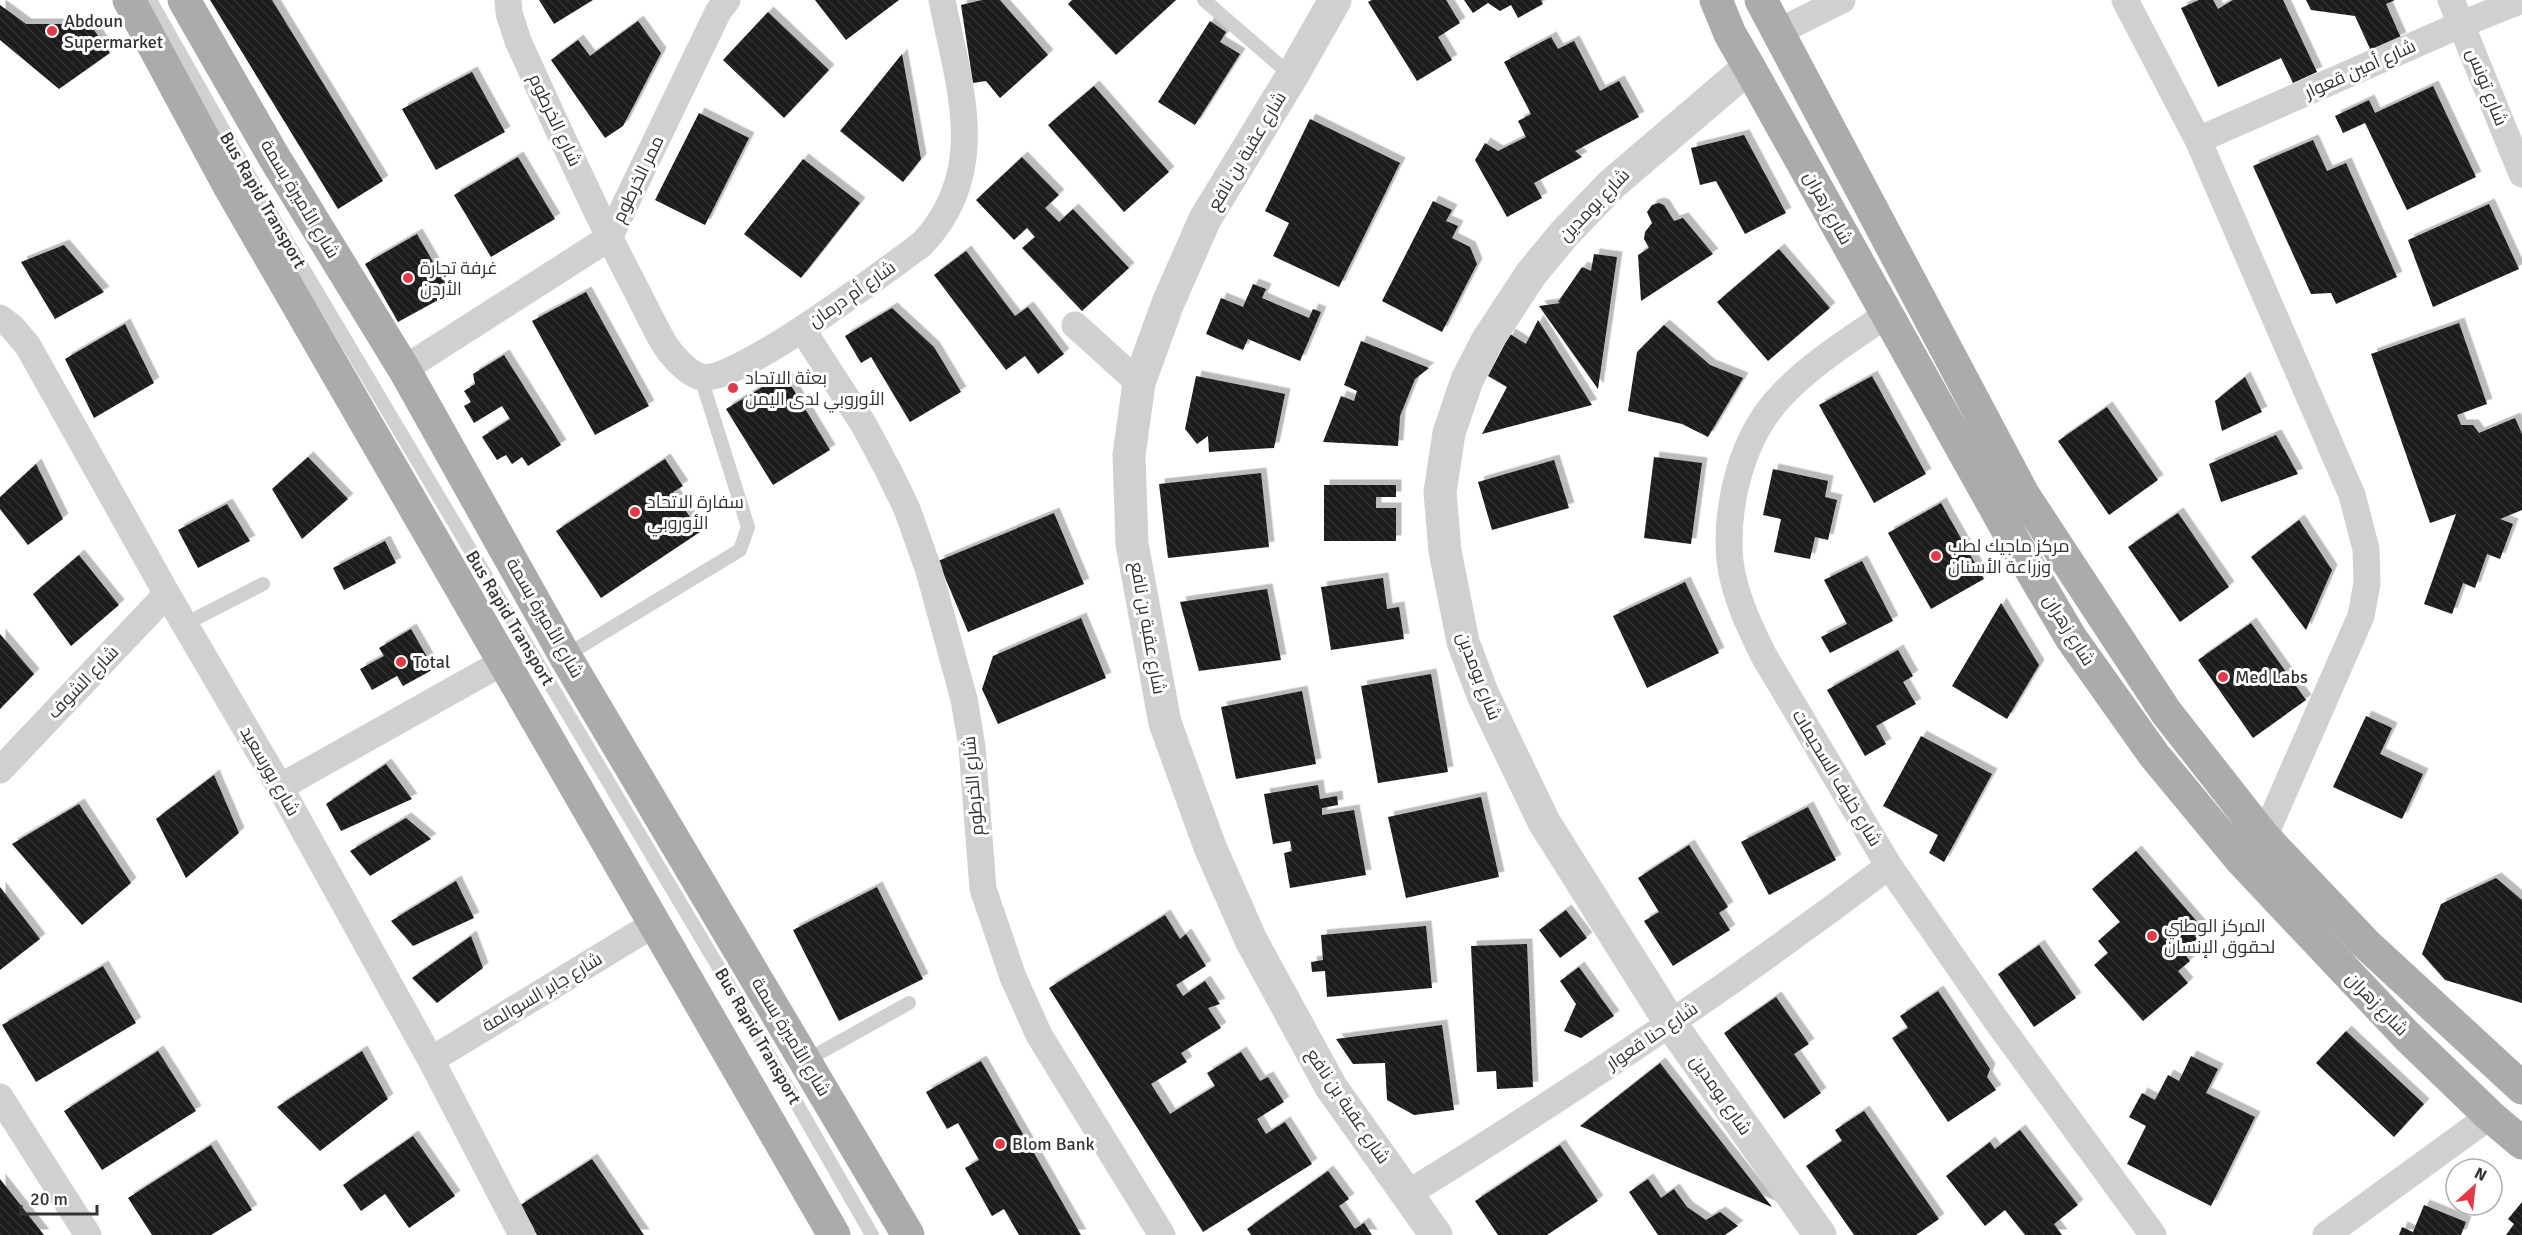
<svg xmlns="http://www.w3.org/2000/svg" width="2522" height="1235" viewBox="0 0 2522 1235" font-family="Signika,Cairo,sans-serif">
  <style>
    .building { fill: url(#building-back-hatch); filter: url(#shadow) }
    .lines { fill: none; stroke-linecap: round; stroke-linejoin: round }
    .service { stroke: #d0d0d0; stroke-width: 14 }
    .minor { stroke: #d0d0d0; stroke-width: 27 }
    .tertiary { stroke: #d0d0d0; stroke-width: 33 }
    .primary { stroke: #ababab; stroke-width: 33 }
    .poi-dot { fill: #e63946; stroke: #fff; stroke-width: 2 }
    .labels { text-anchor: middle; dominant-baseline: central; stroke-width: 6; stroke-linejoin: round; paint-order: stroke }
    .poi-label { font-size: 18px; fill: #333; stroke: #fff; text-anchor: start }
    .street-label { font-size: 18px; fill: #333; stroke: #fff }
  </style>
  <defs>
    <pattern id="building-back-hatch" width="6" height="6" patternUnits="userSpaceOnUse" patternTransform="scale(1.5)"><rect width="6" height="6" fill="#1a1a1a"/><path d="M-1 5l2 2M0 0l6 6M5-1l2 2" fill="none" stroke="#333"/></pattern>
    <filter id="shadow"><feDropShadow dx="5.5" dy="-5.5" stdDeviation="0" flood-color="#0004"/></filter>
  </defs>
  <rect width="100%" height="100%" fill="#fff"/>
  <path class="building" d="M210,0H272L383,181L338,209Z
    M539,0H593L554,24Z
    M815,0H899L846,40Z
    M982,0H1000L1048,55L1000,98L986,81L973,83L961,5Z
    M1072,0H1176L1116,55L1068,4Z
    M1372,0H1446L1460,23L1438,37L1452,60L1417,81L1368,2Z
    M1464,0H1541L1543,4L1518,18L1511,5L1500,11L1488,3L1473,13Z
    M2199,0H2213L2218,9L2233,0H2283L2317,72L2293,83L2281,58L2218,87L2181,8Z
    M2306,0H2395L2386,4L2401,38L2371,51L2355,16L2311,10Z
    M0,5L26,24H90L110,53L59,89L0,40Z
    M768,12L829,70L784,118L723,60Z
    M638,21L661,53L623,126L605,138L551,60L578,40L590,56Z
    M1210,21L1226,32L1220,42L1240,54L1195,125L1158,102Z
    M1551,37L1558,49L1574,41L1600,91L1619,81L1639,117L1575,151L1582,157L1534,183L1542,198L1507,217L1475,160L1485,143L1498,151L1526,137L1518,121L1531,114L1504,62Z
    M902,54L921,159L903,182L840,131Z
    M472,72L505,132L436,170L402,109Z
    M1094,86L1169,172L1124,212L1048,125Z
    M2433,86L2476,177L2407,210L2365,123L2343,133L2335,116L2369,100L2375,113Z
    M699,113L749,138L705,225L655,200Z
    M1310,119L1400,163L1339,287L1273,256L1289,223L1265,211Z
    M1744,135L1786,213L1745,234L1716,181L1700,185L1691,148Z
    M2313,140L2327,171L2346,163L2397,277L2336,304L2331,293L2311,294L2253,166Z
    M518,157L555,219L491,257L454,195Z
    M1022,157L1059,195L1045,208L1059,222L1073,209L1129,268L1082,311L1022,248L1035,237L1027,228L1014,240L976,200Z
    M803,159L860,203L801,278L744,234Z
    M1433,201L1452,210L1446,221L1458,226L1452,238L1470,247L1477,264L1442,332L1382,301Z
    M1659,203L1664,205L1674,221L1683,218L1713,254L1641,301L1638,255L1649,248L1644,239L1645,232L1652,223L1647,212L1652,205Z
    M2489,204L2519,269L2433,307L2408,240Z
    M417,234L451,293L398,322L365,264Z
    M64,245L104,292L55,319L21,262Z
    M1779,249L1830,308L1768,361L1717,302Z
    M966,251L1015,316L1028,307L1064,354L1038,374L1025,356L1006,370L934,275Z
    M1594,254L1617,257L1598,389L1539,306L1561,303L1558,302L1582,267L1591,271Z
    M1253,284L1266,289L1262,298L1309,318L1313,309L1321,312L1300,361L1248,339L1243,350L1206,334L1221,298L1243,307Z
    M586,292L649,406L595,435L532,321Z
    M892,308L934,347L961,392L910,422L871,357L861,363L845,336Z
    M1538,320L1592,405L1482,434L1507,387L1488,376L1510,334L1526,344Z
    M2459,323L2487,404L2457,415L2461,425H2473L2479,433L2515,418L2522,434V510L2500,519L2513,524L2500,559L2487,554L2475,588L2463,583L2452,614L2424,604L2456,514L2430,523L2371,354Z
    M125,324L154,383L94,418L65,359Z
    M1664,325L1710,365L1743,378L1708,437L1682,424L1628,411L1637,352Z
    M1361,341L1429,368L1415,379L1400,416L1398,446L1323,442L1341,396L1354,401L1357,391L1344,385Z
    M504,355L561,445L528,466L522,457L512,464L506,455L497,460L482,437L510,419L502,406L474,423L464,406L471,402L464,391L475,384L473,374Z
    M784,374L830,450L773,485L726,409Z
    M1196,376L1285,394L1274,448L1209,452L1208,436L1197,444L1185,429Z
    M1872,376L1926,474L1874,503L1819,405Z
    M2245,377L2262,412L2222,431L2215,401Z
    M2107,407L2158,480L2109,515L2058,441Z
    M2276,435L2298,474L2221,502L2209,464Z
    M308,457L348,499L302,539L272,489Z
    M1654,457L1702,463L1691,544L1644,538Z
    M665,459L683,486L673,492L700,532L601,598L556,531Z
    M1554,460L1569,508L1492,530L1478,482Z
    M36,464L63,519L28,545L0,509V497Z
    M1773,469L1828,481L1825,497L1837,500L1828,540L1815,537L1810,559L1774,552L1781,519L1763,515Z
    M1261,473L1269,547L1168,558L1159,484Z
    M1324,485H1396V497H1376V508H1396V541H1324Z
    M1941,503L1984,579L1931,609L1888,533Z
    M227,504L250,541L198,568L178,530Z
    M1054,513L1084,584L968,632L938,561Z
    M2178,513L2229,587L2180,622L2128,547Z
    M2299,520L2332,570L2306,630L2251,557Z
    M385,541L396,563L344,590L333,568Z
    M79,555L119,605L71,646L33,594Z
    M1862,561L1893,621L1830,653L1821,637L1847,624L1824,580Z
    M1383,578L1387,609L1399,607L1404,639L1331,650L1321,587Z
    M1685,582L1719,653L1647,688L1613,616Z
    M1267,589L1281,660L1199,671L1180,602Z
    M2001,603L2039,665L2007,719L1952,686Z
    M1081,618L1106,678L998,724L982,689L993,656Z
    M2251,623L2306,700L2253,738L2198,660Z
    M411,629L434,669L403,686L397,676L372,690L360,669L384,656L379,648Z
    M0,634L34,674L0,709Z
    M1898,650L1913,676L1903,682L1916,704L1876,726L1886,744L1865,756L1827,690Z
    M1431,674L1448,772L1378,783L1361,686Z
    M1302,691L1316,764L1236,779L1221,707Z
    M2366,716L2392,728L2380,754L2423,774L2402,819L2333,787Z
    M1921,736L1992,774L1944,862L1929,853L1938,835L1883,806Z
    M386,764L412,799L341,831L326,804Z
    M214,775L239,833L186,878L156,819Z
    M1318,785L1320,799L1337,796L1338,805L1322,808V815L1354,810L1366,875L1290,888L1284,853L1292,851L1290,841L1273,844L1264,794Z
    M1481,797L1499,877L1406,898L1388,817Z
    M79,804L131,883L82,925L12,844Z
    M1808,807L1836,860L1769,895L1741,842Z
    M406,818L431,839L370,876L350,851Z
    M1689,845L1728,907L1719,913L1730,930L1673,966L1644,921L1659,912L1638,878Z
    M2136,851L2206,932L2195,941L2198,945L2186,956L2190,961L2178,971L2188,983L2143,1021L2094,965L2108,953L2098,941L2120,922L2092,889Z
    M2496,878L2522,900V1003L2445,980L2422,954L2441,904Z
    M456,881L474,918L413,946L391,921Z
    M0,887L40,939L0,970Z
    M877,887L923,979L839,1021L793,930Z
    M1566,910L1587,938L1560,958L1539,930Z
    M1165,915L1180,939L1186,934L1206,966L1176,985L1183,996L1205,981L1220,1004L1208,1008L1221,1028L1181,1053L1187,1062L1151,1084L1170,1114L1215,1086L1207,1073L1241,1052L1260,1081L1268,1077L1284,1102L1257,1119L1266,1134L1285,1122L1312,1164L1203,1232L1049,988Z
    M1426,926L1432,988L1327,997L1325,971L1312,972L1311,962L1323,960L1321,935Z
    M471,936L483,968L437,1003L412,978Z
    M1527,944L1533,1087L1497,1089L1496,1071L1477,1072L1471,946Z
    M2039,945L2076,998L2034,1027L1998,974Z
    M103,966L136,1023L36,1082L2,1025Z
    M1579,967L1614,1016L1581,1038L1564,1031L1576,1004L1560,981Z
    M1938,991L1990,1069L1987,1077L1996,1090L1948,1122L1892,1038L1908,1028L1900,1016Z
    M1776,997L1809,1044L1794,1054L1821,1093L1784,1119L1724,1033Z
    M1442,1025L1454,1110L1414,1115L1387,1100L1385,1063L1353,1064L1336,1039Z
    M2346,1031L2424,1104L2394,1137L2316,1063Z
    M158,1051L196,1111L102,1170L64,1111Z
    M362,1051L388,1099L320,1151L277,1107Z
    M2191,1056L2218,1069L2206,1093L2255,1117L2211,1206L2127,1164L2146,1126L2129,1117L2142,1093L2155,1100L2168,1075L2179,1081Z
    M981,1061L1081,1235H1019L1004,1209L992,1216L965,1168L979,1160L958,1123L947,1129L926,1092Z
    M1660,1063L1772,1207L1580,1126Z
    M1864,1111L1939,1219L1916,1235H1854L1806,1166L1842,1141L1835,1130Z
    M2020,1130L2078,1205L2054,1224L2062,1235H2025L2005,1210L1985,1226L1946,1176L1990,1142L1995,1149Z
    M413,1136L455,1196L409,1228L385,1194L361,1211L343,1185Z
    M211,1145L252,1210L211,1235H152L128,1198Z
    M1560,1145L1598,1201L1547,1235H1498L1475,1201Z
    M592,1159L644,1235H537L519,1206Z
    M1328,1171L1349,1199L1339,1206L1355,1229L1364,1223L1372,1235H1251L1247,1229Z
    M0,1179L44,1235H0Z
    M1648,1179L1661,1198L1674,1189L1687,1207L1706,1220L1720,1212L1738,1226L1725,1235H1658L1629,1192Z
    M2522,1202V1235H2506L2514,1224L2508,1219Z
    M2424,1205L2466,1222L2461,1235H2399L2402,1227L2413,1232Z"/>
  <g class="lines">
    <path class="service" d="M150,0L276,223L719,968L872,1235
      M1204,0L1292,76
      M185,624L263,584
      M565,656L740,550L748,527L701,378
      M805,1061L909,1003"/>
    <path class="minor" d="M508,0L509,13L518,41C554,120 589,199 629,276C641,298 652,323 665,345C672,356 689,375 702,377C736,384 888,269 922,244C991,171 959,87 942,0
      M2125,0L2198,140L2352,495L2366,549L2367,583L2361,616L2264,837
      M2451,0L2522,174
      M1778,32L1842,0
      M2198,140L2462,24L2522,0
      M1887,314C1852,339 1812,363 1782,395C1742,436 1725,504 1730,561C1734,594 1749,626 1764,656L1889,866L1996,1020L2153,1235
      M0,318L12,327L28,346L167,594L280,787L431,1060L522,1235
      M1075,325L1139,383
      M802,329L864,425L888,470L907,509L929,571L964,699L972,747L983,889L1013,977L1039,1035L1162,1235
      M404,369L609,238L718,12L727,0
      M0,770L167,594
      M280,787L503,662
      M431,1060L654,924
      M0,1097L88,1235
      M1407,1194C1573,1092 1734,983 1889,866
      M2326,1235L2490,1116"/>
    <path class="tertiary" d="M1335,0L1292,76L1205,219L1168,303L1139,383L1129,455L1132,544L1165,723L1210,847L1251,940L1331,1087L1436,1235
      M1749,67L1612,184L1564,234L1531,274L1487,341L1467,380L1449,433L1440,492L1445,551L1463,642L1483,695L1544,822L1671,1024L1820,1235"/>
    <path class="primary" d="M129,0L228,184L834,1235
      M184,0L274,157L404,369L565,656L908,1235
      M1716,0L1730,34L1749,67L2008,531L2071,638L2154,755L2241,860L2407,1036L2490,1116L2522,1143
      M1761,0L2023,494L2166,712L2264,837L2365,943L2522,1088"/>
  </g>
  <g class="poi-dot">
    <circle cx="52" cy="31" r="6"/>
    <circle cx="408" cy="278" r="6"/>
    <circle cx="733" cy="388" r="6"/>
    <circle cx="635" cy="512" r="6"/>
    <circle cx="1936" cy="556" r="6"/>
    <circle cx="401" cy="662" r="6"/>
    <circle cx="2223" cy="677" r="6"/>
    <circle cx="2152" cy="936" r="6"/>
    <circle cx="1000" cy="1144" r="6"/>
  </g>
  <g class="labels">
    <g class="poi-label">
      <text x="64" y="21">Abdoun<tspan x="64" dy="21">Supermarket</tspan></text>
      <text x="420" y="268">غرفة تجارة<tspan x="420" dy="21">الأردن</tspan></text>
      <text x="745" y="378">بعثة الاتحاد<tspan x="745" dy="21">الأوروبي لدى اليمن</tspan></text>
      <text x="647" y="502">سفارة الاتحاد<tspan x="647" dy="21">الأوروبي</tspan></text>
      <text x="1948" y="546">مركز ماجيك لطب<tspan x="1948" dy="21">وزراعة الأسنان</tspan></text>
      <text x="413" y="662">Total</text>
      <text x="2235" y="677">Med Labs</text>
      <text x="2164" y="926">المركز الوطني<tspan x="2164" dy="21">لحقوق الإنسان</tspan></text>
      <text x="1012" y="1144">Blom Bank</text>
    </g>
    <g class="street-label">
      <text transform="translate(2360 69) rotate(-24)">شارع أمين قعوار</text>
      <text transform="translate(2487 87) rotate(68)">شارع تونس</text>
      <text transform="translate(555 120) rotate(65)">شارع الخرطوم</text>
      <text transform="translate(1247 151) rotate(-59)">شارع عقبة بن نافع</text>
      <text transform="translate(638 179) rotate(-64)">ممر الخرطوم</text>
      <text transform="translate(300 199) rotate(59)">شارع الأميرة بسمة</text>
      <text transform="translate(263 200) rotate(60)">Bus Rapid Transport</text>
      <text transform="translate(1594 205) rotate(-46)">شارع بومدين</text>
      <text transform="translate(1828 208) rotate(61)">شارع زهران</text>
      <text transform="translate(852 294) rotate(-35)">شارع أم درمان</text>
      <text transform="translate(510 618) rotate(59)">Bus Rapid Transport</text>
      <text transform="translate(545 618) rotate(60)">شارع الأميرة بسمة</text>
      <text transform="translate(1148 628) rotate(80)">شارع عقبة بن نافع</text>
      <text transform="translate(2069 630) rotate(58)">شارع زهران</text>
      <text transform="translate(1479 676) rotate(69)">شارع بومدين</text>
      <text transform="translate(83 682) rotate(-46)">شارع الشوف</text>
      <text transform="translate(270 771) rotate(60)">شارع بورسعيد</text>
      <text transform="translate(1837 778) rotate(59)">شارع خليف السحيمات</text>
      <text transform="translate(973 786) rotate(-95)">شارع الخرطوم</text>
      <text transform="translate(542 992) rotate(-31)">شارع جابر السوالمة</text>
      <text transform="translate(2377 1004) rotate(46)">شارع زهران</text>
      <text transform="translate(758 1036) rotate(60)">Bus Rapid Transport</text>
      <text transform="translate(1652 1036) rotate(-34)">شارع حنا قعوار</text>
      <text transform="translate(791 1037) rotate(59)">شارع الأميرة بسمة</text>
      <text transform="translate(1721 1095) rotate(55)">شارع بومدين</text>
      <text transform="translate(1348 1106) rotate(56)">شارع عقبة بن نافع</text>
    </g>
  </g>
  <g transform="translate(2474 1187) rotate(27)"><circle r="28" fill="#ffffff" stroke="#adadad" stroke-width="1.5"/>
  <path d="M0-4.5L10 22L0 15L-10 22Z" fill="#e63946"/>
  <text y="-9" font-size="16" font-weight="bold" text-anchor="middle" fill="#333333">N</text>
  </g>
  <path d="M21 1205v9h76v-9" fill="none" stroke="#333333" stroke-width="3"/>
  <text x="30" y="1205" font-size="18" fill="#333333" stroke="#ffffff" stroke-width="4.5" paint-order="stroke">20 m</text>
</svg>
